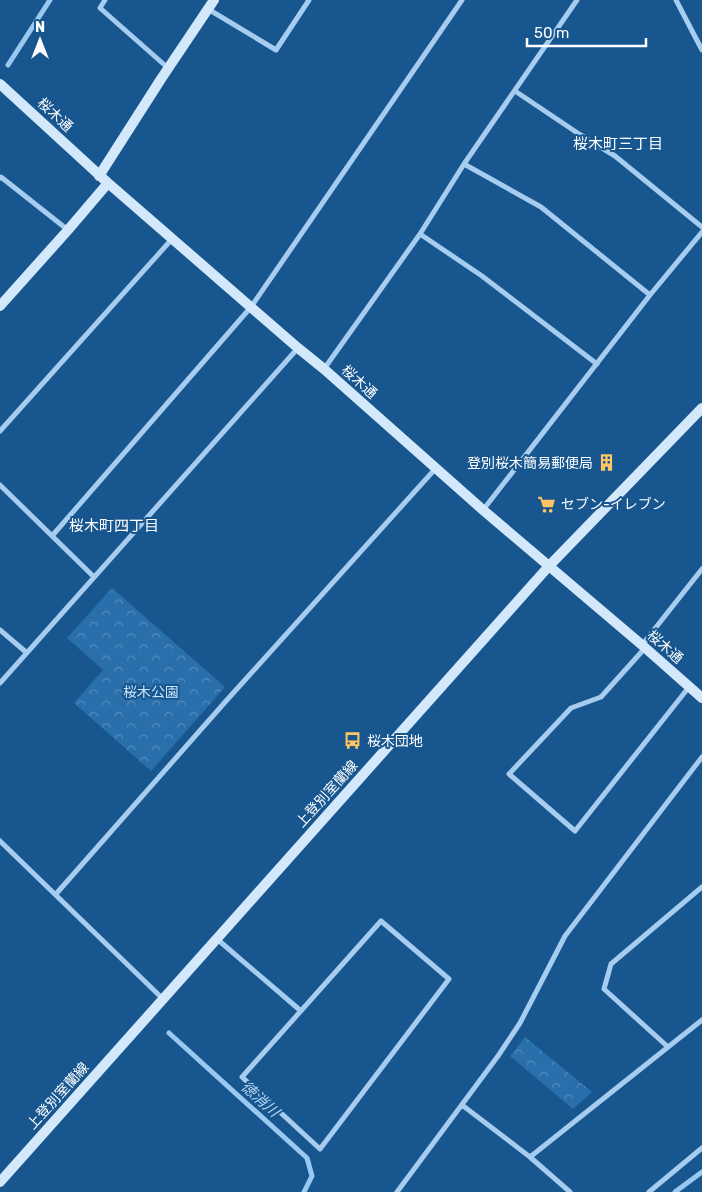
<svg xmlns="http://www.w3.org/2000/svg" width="702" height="1192" viewBox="0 0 702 1192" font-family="Rubik,'Noto Sans JP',sans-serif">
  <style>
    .park { fill: url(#park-crowns) }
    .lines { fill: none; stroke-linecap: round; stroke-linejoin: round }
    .stream { stroke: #99c9f1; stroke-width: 5 }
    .street { stroke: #a6cdef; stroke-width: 5 }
    .secondary { stroke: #d3e8fa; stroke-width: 10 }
    .labels { text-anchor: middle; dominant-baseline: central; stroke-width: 4; stroke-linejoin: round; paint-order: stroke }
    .street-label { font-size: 14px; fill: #fff; stroke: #18568f }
    .poi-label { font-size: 14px; fill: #fff; stroke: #18568f; text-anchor: start }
    .park-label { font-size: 14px; fill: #cce5fb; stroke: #18568f }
    .neighbourhood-label { font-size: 15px; fill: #fff; stroke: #18568f }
    .water-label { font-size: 15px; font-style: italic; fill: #b2d7f6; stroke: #18568f }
  </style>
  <defs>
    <pattern id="park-crowns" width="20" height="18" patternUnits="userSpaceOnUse" patternTransform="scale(1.25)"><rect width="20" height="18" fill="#286fac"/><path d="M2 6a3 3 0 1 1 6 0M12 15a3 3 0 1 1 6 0" fill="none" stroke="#538cbd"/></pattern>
  </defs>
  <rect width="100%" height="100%" fill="#18568f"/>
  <path class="park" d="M112,588L225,687L151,771L74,703L103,670L67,638Z
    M525,1037L592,1092L573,1109L510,1056Z"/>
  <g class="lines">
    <path class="stream" d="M8,65L50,0
      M169,1033L307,1158L312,1176L304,1192
      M675,1192L702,1172"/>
    <path class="street" d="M105,0L100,8L168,68
      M676,0L702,50
      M208,9L276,50L309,0
      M515,91L579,134L615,156L702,227
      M464,164L541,207L650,295
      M0,178L1,177L68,230
      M420,234L482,276L597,364
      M324,369L420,234L464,164L577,0
      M0,431L172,239
      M0,485L94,577
      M483,510L650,295L702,232
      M52,536L251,307L462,0
      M0,630L27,653
      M642,645L702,569
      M645,648L601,697L571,708L509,774L575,831L689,687
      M0,683L298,348
      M0,841L163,999
      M56,894L226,701L436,468
      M381,921L449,979L320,1149L242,1077Z
      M217,939L301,1011
      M668,1047L604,989L611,964L702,887
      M462,1105L530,1157L570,1192
      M530,1157L702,1020
      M397,1192L498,1056L520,1023L565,936L702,757
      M649,1192L702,1148"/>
    <path class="secondary" d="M0,84L108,183L298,348L324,369L483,510L642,645L702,698
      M99,176L161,79L214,0
      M0,306L68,230L108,183
      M0,1182L549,566L702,408"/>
  </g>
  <defs>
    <symbol id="building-bare" viewBox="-9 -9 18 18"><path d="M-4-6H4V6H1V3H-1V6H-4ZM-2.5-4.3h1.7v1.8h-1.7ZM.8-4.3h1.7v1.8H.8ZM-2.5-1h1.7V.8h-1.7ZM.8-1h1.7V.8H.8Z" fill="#ffc564" stroke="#18568f" stroke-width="2.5" paint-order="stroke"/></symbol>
    <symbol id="supermarket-bare" viewBox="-9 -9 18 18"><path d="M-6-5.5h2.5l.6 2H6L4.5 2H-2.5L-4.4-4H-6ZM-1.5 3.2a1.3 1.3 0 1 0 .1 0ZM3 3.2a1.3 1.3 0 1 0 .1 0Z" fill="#ffc564" stroke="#18568f" stroke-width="2.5" paint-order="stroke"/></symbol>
    <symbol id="bus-bare" viewBox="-9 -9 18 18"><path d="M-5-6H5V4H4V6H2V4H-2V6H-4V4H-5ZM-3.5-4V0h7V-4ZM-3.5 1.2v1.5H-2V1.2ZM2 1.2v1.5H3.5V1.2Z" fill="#ffc564" stroke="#18568f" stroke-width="2.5" paint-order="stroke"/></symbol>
  </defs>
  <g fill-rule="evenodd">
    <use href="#building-bare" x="594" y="450" width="25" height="25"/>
    <use href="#supermarket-bare" x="534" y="492" width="25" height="25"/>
    <use href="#bus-bare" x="340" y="728" width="25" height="25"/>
  </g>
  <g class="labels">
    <g class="street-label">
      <text transform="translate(55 115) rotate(43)">桜木通</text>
      <text transform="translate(359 382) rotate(42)">桜木通</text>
      <text transform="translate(665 647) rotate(41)">桜木通</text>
      <text transform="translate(327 794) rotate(-48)">上登別室蘭線</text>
      <text transform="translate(58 1096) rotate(-48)">上登別室蘭線</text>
    </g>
    <g class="poi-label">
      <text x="593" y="463" text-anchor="end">登別桜木簡易郵便局</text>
      <text x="561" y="504">セブン-イレブン</text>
      <text x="367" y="741">桜木団地</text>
    </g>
    <g class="park-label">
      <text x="151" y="692">桜木公園</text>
    </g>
    <g class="neighbourhood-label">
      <text x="618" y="144">桜木町三丁目</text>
      <text x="114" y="526">桜木町四丁目</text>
    </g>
    <g class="water-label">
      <text transform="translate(260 1099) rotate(42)">徳消川</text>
    </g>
  </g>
  <g transform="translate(40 40)" stroke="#18568f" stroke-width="4" paint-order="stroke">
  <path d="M0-4L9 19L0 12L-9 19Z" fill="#ffffff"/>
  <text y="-8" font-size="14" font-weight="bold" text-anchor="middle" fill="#ffffff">N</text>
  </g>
  <path d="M527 38v8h119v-8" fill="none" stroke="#ffffff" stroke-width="2.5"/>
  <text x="534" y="38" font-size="15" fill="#ffffff" stroke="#18568f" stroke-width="4" paint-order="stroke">50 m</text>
</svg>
